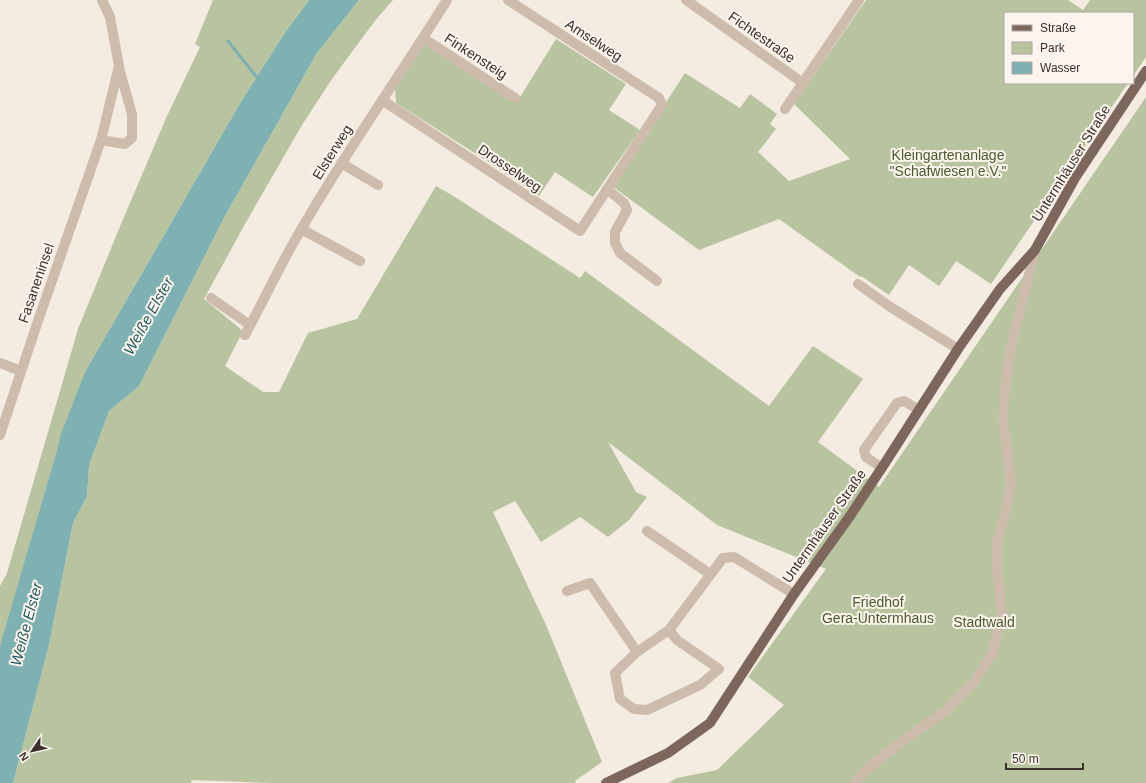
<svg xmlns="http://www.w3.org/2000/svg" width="1146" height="783" viewBox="0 0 1146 783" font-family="Helvetica,sans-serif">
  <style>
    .green { fill: #b8c4a0 }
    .water { fill: #7fb0b2 }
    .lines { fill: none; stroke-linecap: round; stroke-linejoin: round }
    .stream { stroke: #7fb0b2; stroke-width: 3 }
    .minor { stroke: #cdbbac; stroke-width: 10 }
    .major { stroke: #7d675c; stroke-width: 10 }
    .labels { text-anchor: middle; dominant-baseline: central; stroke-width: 4; stroke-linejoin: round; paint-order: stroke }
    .street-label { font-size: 14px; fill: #3b302b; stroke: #fbf5ee }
    .park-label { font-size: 14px; fill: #4a5a2e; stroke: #fbf5ee }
    .water-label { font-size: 15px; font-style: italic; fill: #1f5a5e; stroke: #fbf5ee }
  </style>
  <rect width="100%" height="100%" fill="#f4ebe1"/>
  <path class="green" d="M213,0H309L284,34L242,100L85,372L57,450L0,648V586L7,573L78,329L121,224L167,116L200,47L195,44Z
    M359,0H393L374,22L332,79L302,125L245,224L204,299L243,331L225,366L263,392H279L308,333L357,319L436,186L455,197L580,278L585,271L769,406L813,346L863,379L818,442L879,487L1146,97V783H668L677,778L717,770L784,705L748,677L826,569L717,525L608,442L636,492L647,497L629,520L608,537L580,517L541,542L515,501L493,512L546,625L602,762L575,781L576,783H270L192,780L191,783H13L49,645L73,523L87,496L89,465L109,411L139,386L226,214L317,53Z
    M866,0H1068L1083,10L1090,0H1146V57L1133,76V13H1005V83H1128L991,284L956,261L939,286L909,265L889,295L861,276L860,277L779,219L699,250L612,186L685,73L740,108L750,94L777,114L770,124L776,129L758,152L789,181L850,159L794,104Z
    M556,39L626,84L609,110L640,130L593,197L555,172L539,196L484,159L396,103L395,88L424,44L517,102Z"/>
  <path class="water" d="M309,0H359L317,53L226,214L139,386L109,411L89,465L87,496L73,523L49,645L13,783H0V646L57,450L61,434L85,372L242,100L284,34Z"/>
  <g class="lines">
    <path class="stream" d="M228,41L259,80"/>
    <path class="minor" d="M686,0L803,83
      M423,38L515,98
      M382,100L580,231L662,105L659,98L508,0
      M785,109L859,0
      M101,140L125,144L132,138V114L119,68
      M341,163L378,185
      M607,189L624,203L627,210L615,232V243L620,253L657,281
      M301,229L360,261
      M858,284L889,306L958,349
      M211,298L250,325
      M245,335C264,300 281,263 302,228C347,150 399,77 447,0
      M0,363L21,371
      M0,435L39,318L101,140L119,66L110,17L102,0
      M882,468L866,457L864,450L897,403L904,401L919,410
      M647,531L710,574
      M567,591L590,583L637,652
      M669,630L677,640L719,669L700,685L647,710L634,709L620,699L615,673L637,652L669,630L723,558L734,557L794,594
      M854,783L871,766L905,739L944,712L974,682L992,654L1002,615L997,568V541L1006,511L1011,481L1003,421L1005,386L1011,347L1035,250"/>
    <path class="major" d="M606,783L668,753L710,723L794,594L850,516L885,463L958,349L1000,289L1035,250L1075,178L1146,71"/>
  </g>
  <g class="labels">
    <g class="street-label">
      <text transform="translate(762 37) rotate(35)">Fichtestraße</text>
      <text transform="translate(594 40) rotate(33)">Amselweg</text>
      <text transform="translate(476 56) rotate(33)">Finkensteig</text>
      <text transform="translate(332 152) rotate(-58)">Elsterweg</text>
      <text transform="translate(1071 163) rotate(-58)">Untermhäuser Straße</text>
      <text transform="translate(510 168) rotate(34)">Drosselweg</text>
      <text transform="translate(36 283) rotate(-71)">Fasaneninsel</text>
      <text transform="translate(824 526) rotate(-55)">Untermhäuser Straße</text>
    </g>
    <g class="park-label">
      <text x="948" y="155">Kleingartenanlage<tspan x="948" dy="16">"Schafwiesen e.V."</tspan></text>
      <text x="878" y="602">Friedhof<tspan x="878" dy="16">Gera-Untermhaus</tspan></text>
      <text x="984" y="622">Stadtwald</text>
    </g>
    <g class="water-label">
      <text transform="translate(148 316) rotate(-61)">Weiße Elster</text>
      <text transform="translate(26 624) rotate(-75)">Weiße Elster</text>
    </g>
  </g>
  <rect x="1004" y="12" width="130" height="72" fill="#fbf5ee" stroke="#aea6a0"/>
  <rect x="1012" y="25" width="20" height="6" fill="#7d675c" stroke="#aea6a0"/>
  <text x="1040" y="32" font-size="12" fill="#3b302b">Straße</text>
  <rect x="1012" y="42" width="20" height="12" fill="#b8c4a0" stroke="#aea6a0"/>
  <text x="1040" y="52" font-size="12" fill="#3b302b">Park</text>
  <rect x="1012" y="62" width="20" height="12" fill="#7fb0b2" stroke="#aea6a0"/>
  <text x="1040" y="72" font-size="12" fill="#3b302b">Wasser</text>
  <g transform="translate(32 751) rotate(236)" stroke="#fbf5ee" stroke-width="3" paint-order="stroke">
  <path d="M0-3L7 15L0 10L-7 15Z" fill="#3b302b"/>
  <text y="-6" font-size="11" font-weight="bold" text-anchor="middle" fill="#3b302b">N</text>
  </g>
  <path d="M1006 763v6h77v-6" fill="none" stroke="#3b302b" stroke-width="2"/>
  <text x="1012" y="763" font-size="12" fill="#3b302b" stroke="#fbf5ee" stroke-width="3" paint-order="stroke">50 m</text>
</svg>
